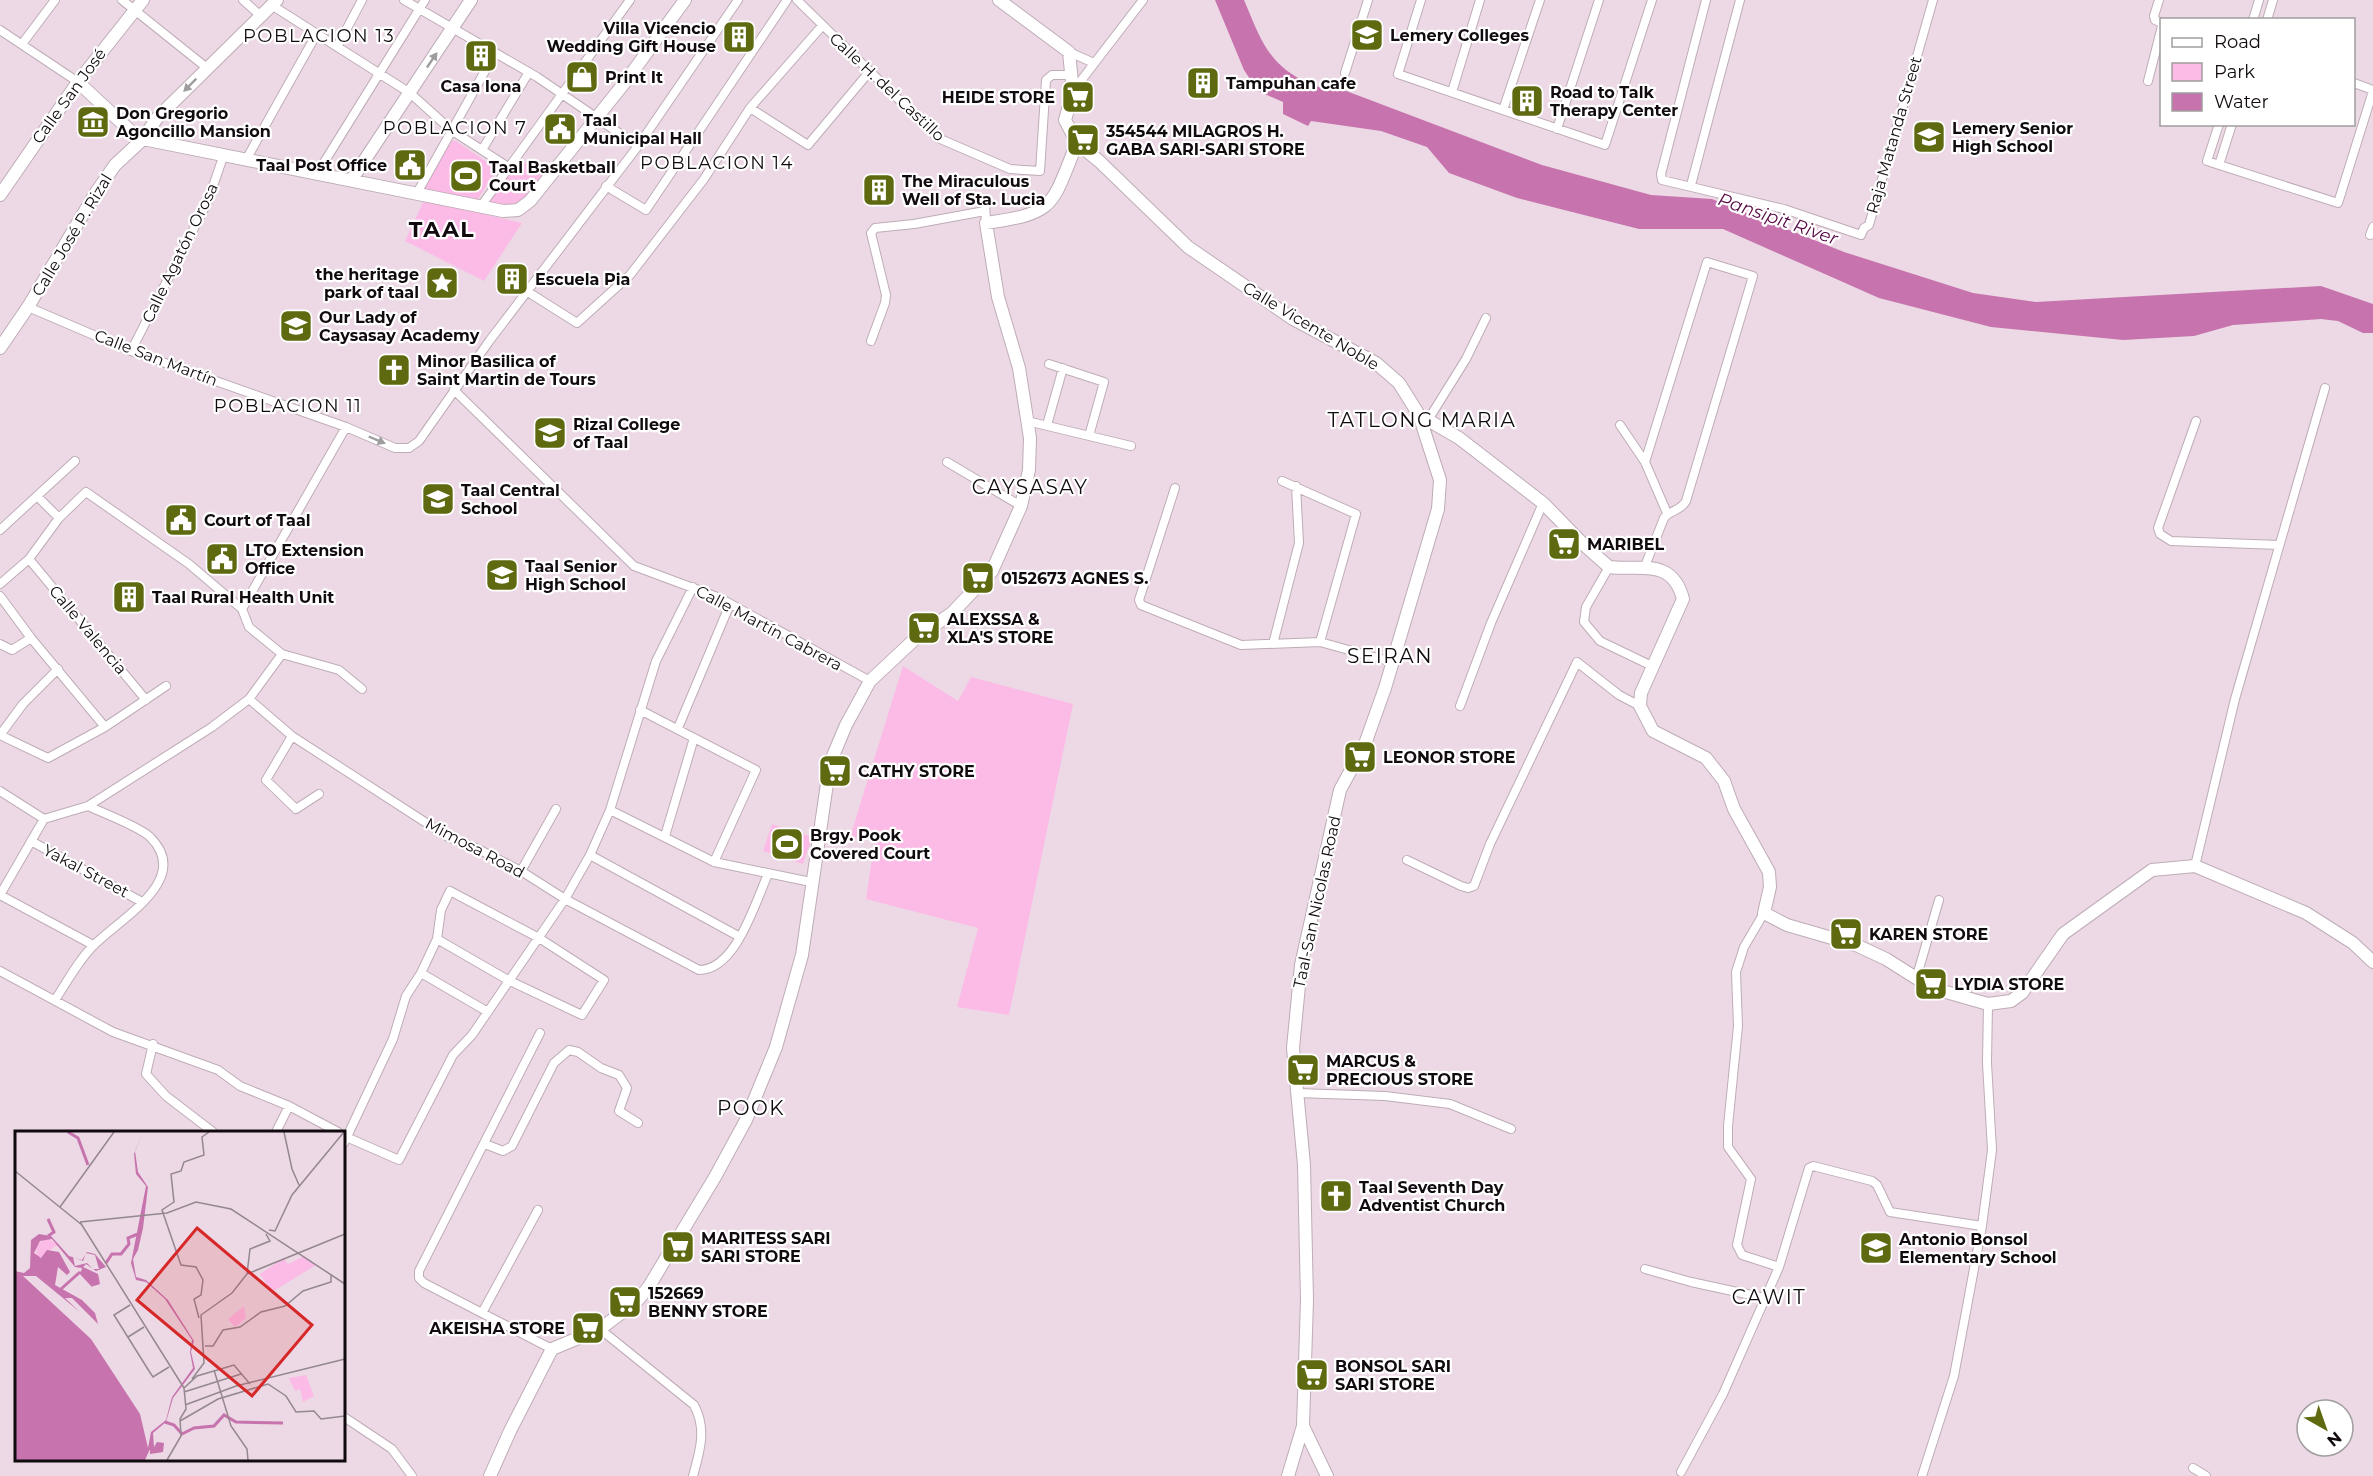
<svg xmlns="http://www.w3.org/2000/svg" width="2373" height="1476" viewBox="0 0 2373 1476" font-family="Montserrat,sans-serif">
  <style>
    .green { fill: #fcbbe6 }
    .water { fill: #c773ad }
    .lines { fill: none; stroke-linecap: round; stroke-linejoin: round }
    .street-casing { stroke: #beacb7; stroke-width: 10 }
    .secondary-casing { stroke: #beacb7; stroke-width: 14 }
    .street { stroke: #fff; stroke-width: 8 }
    .secondary { stroke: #fff; stroke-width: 12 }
    .oneway { fill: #a09d9f }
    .labels { text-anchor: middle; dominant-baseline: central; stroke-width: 4.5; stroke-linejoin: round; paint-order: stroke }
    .poi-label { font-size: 16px; font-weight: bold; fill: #110b0f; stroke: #fff; text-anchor: start }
    .street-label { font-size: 16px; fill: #110b0f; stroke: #fff }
    .neighbourhood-label { font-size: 18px; letter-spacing: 1.5px; fill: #110b0f; stroke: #fff }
    .water-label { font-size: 18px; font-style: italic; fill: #580a46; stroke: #fff }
    .quarter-label { font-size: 20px; letter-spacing: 1.5px; fill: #110b0f; stroke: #fff }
    .district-label { font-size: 22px; font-weight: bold; letter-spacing: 1.5px; fill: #110b0f; stroke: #fff }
    .inset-river { fill: none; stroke: #c773ad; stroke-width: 3 }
    .inset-road { fill: none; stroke: #94878f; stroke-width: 1.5 }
    .view { fill: #d62828; fill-opacity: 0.15; stroke: #d62828; stroke-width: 3 }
    .inset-edge { fill: none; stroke: #110b0f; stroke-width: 3 }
  </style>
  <rect width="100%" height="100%" fill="#ecd9e5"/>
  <path class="green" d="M450,141H456L497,169L476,202L421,191Z
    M519,158L545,177C526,198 521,211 490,202Z
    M424,200L522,223L484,281L405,241Z
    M903,666L958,701L971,677L1073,704L1009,1015L957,1007L978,928L866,899L875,838L850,837Z
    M772,824L812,837L803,864L763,851Z"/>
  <path class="water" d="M1215,0H1244C1260,38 1269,67 1309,83C1321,88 1328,91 1341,89L1542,165L1651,195L1712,199L1844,252L1973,293L2036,302L2321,286L2373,304V333H2363L2338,321L2321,319L2233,325L2194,336L2123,340L1991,327L1879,298L1723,229H1639L1517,198L1449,173L1427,147L1381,131L1311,121L1308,126L1283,114V102L1258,91L1244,70Z"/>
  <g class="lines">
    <defs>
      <path id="street" d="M122,0L207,68
        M243,0L262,17
        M404,0L537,77L638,146
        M797,0L938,138L1010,169L1040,171L1046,80L1052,75H1071
        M1421,0L1398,74L1605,145L1652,0
        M1706,0L1661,174L1662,180L1784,209L1861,235L1864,228L1869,225L1933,0
        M2159,0L2154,16L2155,20L2162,23
        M273,6L410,93L451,130L508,167
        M2253,20L2259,0
        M2267,20L2273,0
        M0,30L78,82
        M22,44L55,0
        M337,47L362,0
        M1069,52L1094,63
        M1345,73L1368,0
        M2148,81L2162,26
        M2354,83L2373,90
        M1073,91L1143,0
        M1452,92L1480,0
        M750,108L808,145L870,71
        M1503,110L1540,0
        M2219,124L2207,161L2338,203L2373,91
        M1557,129L1599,0
        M482,150L529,72
        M247,158L316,35
        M2219,165L2232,124
        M318,172L425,0
        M1691,185L1740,0
        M606,186L646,210L787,0
        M417,193L495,53
        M985,201L986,223
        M481,206L630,0
        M2370,235L2373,227
        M528,292L577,323L630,275L704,179L750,108L822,26
        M28,307L131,351L346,427L395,448H409L419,441L490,340L638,146L738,0
        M871,341L885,303L886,295L871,233L875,228L914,224L985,211
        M131,351L208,201L224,154
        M1049,364L1104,382L1089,436
        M454,390L634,566L720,598L870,681
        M1428,420L1466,359L1486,318
        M1027,421L1131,446
        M2196,421L2158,528L2160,534L2171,541L2279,545
        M1047,425L1063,368
        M1620,425L1645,462L1667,513
        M947,462L1021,506
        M1282,481L1356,514L1320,642
        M1175,488L1139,600L1141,605L1241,645L1320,642L1392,662
        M37,496L59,518
        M0,530L75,461
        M29,559L146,700
        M1645,566L1664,518C1670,510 1681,511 1686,501L1753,276L1707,262L1645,462
        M1609,567L1586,607L1584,622L1600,641L1652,666
        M0,584L29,559L59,518L86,492L189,564L242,609L249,627L282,654L339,670L362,689
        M0,596L31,638L105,727
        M242,609L346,427
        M0,644L12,650L31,638
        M1273,644L1299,543L1296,486
        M58,669L23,704L0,735L48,758L105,727L166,686
        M249,699L292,736L448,837L478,849L521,871L565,899L699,970C736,970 755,903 768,874
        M1460,706L1491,623L1543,503
        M640,710L756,770L714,862
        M678,728L730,604
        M292,736L266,780L296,809L319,794
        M0,791L44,819
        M610,810L714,862L811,882
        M665,836L694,738
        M31,841L142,902
        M590,855L740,937
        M1407,860L1461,886L1468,888L1474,886L1490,844L1577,662L1619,695L1640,706
        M2195,866L2235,699L2325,388
        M521,871L556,809
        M0,895L44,819L88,806L212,727L249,699L282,654
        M0,895L93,945
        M1764,913L1744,947L1736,972L1738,1026L1728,1126V1147L1751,1179L1737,1245L1742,1255L1779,1267
        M0,971L113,1032L218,1070L240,1086L289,1106L338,1132
        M421,973L488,1012
        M1916,979L1939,900
        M55,1000C67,982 79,959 95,944C121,918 193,879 150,837C140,827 103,813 88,806
        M153,1044L146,1074L166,1096L213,1132
        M1297,1093L1385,1096L1450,1104L1511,1129
        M276,1132L289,1106
        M344,1136L399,1160L453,1055L472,1035L565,899L590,855L610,810L656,661L693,587
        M344,1143L393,1039L406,996L421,973L437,939L441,910L450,891L539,938L604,980L582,1015L508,980L437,939
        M485,1144L503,1151L512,1146L554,1063L569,1050L578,1052L601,1068L619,1075L627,1088L619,1111L638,1123
        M538,1210L482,1313L552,1349
        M1645,1269L1691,1282L1765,1298
        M482,1313L424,1283L419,1278V1271L540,1033
        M600,1329L694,1405C707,1429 700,1451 693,1476
        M344,1417L392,1449L412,1476
        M2193,1468L2206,1476
        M1681,1472L1723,1394L1779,1267L1809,1168L1813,1166L1872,1181L1877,1185L1890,1212L1982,1226
        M1922,1476L1954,1376L1982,1226L1992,1150L1987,1063L1988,1004"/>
      <path id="secondary" d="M999,0L1069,52L1073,92L1065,120L1077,143L1099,161L1188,247L1293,319L1376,363L1399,383L1419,415L1459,438L1543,503L1583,544L1609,567C1640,571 1672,557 1683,599L1641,693L1640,706L1653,731L1706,758L1724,781L1734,809L1769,872L1770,887L1764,913L1787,925L1856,945L1886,959L1932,988L1988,1004L2011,1001L2022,993L2063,934L2152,870L2195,866L2306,913L2353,943L2373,962
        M78,82L139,139
        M143,139L503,211L518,210L530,201L626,81L685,0
        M352,179L471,0
        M0,195L78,82L143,0
        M0,348L28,307L95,194L115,165L143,139L157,118L277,0
        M490,1476L510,1431L552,1349L600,1329L636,1302L648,1288L715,1177L746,1120L776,1047L802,955L830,763L846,725L870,681L916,638L952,613L992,571L1021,506L1029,470L1030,438L1019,368L998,297L986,223C1057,213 1051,206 1077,143
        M1288,1476L1303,1426
        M1327,1476L1303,1426L1307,1300L1304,1165L1293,1048L1301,965L1340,790L1365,744L1385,688L1438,509L1440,480L1419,415"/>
    </defs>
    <use href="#street" class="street-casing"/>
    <use href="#secondary" class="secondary-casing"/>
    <use href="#street" class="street"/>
    <use href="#secondary" class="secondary"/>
  </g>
  <defs><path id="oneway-solid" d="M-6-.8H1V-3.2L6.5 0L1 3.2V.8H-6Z" transform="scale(1.5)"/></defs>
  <g class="oneway">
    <use href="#oneway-solid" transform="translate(432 60) rotate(-56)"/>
    <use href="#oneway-solid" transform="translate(190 85) rotate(135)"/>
    <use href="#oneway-solid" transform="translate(377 440) rotate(23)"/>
  </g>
  <defs>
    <symbol id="university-square" viewBox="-11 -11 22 22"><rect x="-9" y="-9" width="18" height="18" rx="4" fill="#5e6910" stroke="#fff"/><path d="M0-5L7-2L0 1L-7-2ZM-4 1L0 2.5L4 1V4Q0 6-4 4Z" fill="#fff"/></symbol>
    <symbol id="building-square" viewBox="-11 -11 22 22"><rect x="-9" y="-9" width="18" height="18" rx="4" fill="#5e6910" stroke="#fff"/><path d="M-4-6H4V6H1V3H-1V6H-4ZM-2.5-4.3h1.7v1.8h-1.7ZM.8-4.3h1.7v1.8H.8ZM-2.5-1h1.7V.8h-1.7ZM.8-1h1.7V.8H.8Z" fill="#fff"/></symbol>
    <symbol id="shop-square" viewBox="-11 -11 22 22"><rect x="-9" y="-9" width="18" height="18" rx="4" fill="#5e6910" stroke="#fff"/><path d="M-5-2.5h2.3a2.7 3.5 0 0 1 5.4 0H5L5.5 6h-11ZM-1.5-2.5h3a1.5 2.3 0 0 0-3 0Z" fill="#fff"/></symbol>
    <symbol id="supermarket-square" viewBox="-11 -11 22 22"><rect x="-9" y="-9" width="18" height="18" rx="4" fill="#5e6910" stroke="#fff"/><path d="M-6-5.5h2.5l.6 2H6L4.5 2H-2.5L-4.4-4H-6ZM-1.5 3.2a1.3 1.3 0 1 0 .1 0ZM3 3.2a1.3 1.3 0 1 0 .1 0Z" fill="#fff"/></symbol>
    <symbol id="museum-square" viewBox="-11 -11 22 22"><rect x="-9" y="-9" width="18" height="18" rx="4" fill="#5e6910" stroke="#fff"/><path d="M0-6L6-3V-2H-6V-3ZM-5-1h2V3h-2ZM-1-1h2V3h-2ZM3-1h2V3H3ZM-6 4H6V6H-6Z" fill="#fff"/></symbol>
    <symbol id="civic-square" viewBox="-11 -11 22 22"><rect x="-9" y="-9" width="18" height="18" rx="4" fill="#5e6910" stroke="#fff"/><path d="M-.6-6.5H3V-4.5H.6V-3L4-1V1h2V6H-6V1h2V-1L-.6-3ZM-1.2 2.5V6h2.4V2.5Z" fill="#fff"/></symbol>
    <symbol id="school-square" viewBox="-11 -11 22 22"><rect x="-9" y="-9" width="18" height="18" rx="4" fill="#5e6910" stroke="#fff"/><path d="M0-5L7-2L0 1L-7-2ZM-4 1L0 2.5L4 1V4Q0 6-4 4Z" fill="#fff"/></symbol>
    <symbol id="stadium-square" viewBox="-11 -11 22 22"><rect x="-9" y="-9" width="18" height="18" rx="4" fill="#5e6910" stroke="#fff"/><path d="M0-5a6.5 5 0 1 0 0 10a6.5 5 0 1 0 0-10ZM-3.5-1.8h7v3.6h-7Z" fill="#fff"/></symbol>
    <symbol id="sight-square" viewBox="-11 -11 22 22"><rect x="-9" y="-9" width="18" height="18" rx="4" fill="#5e6910" stroke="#fff"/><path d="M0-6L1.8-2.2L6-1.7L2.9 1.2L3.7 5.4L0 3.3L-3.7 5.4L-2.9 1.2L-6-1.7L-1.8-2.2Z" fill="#fff"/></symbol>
    <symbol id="church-square" viewBox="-11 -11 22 22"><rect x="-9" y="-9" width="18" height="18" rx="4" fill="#5e6910" stroke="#fff"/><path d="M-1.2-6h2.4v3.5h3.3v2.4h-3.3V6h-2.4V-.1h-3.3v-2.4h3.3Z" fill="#fff"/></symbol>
  </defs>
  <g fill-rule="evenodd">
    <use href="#university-square" x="1348" y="16" width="38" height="38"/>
    <use href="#building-square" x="720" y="18" width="38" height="38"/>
    <use href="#building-square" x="462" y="37" width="38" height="38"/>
    <use href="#shop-square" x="563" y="58" width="38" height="38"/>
    <use href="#building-square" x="1184" y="64" width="38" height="38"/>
    <use href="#supermarket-square" x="1059" y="78" width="38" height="38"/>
    <use href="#building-square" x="1508" y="82" width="38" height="38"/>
    <use href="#museum-square" x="74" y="103" width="38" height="38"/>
    <use href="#civic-square" x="541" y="110" width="38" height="38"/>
    <use href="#school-square" x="1910" y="118" width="38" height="38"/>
    <use href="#supermarket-square" x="1064" y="121" width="38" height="38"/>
    <use href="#civic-square" x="391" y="146" width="38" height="38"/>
    <use href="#stadium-square" x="447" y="157" width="38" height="38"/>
    <use href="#building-square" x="860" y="171" width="38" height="38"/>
    <use href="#building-square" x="493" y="260" width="38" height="38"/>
    <use href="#sight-square" x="423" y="264" width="38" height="38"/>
    <use href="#school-square" x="277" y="307" width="38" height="38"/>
    <use href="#church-square" x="375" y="351" width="38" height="38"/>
    <use href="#university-square" x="531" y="414" width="38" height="38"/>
    <use href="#school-square" x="419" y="480" width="38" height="38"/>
    <use href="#civic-square" x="162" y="501" width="38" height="38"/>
    <use href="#supermarket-square" x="1545" y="525" width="38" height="38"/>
    <use href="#civic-square" x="203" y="540" width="38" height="38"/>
    <use href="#school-square" x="483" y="556" width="38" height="38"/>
    <use href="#supermarket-square" x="959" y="559" width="38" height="38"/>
    <use href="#building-square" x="110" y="578" width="38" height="38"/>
    <use href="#supermarket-square" x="905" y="609" width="38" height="38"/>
    <use href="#supermarket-square" x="1341" y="738" width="38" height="38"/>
    <use href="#supermarket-square" x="816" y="752" width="38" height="38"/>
    <use href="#stadium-square" x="768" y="825" width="38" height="38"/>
    <use href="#supermarket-square" x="1827" y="915" width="38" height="38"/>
    <use href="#supermarket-square" x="1912" y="965" width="38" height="38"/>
    <use href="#supermarket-square" x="1284" y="1051" width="38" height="38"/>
    <use href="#church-square" x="1317" y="1177" width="38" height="38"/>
    <use href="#supermarket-square" x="659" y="1228" width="38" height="38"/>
    <use href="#school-square" x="1857" y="1229" width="38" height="38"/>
    <use href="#supermarket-square" x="606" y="1283" width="38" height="38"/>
    <use href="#supermarket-square" x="569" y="1309" width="38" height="38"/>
    <use href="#supermarket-square" x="1293" y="1356" width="38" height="38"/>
  </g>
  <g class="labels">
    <g class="poi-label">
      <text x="716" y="28" text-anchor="end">Villa Vicencio<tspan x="716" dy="18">Wedding Gift House</tspan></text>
      <text x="1390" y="35">Lemery Colleges</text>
      <text x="605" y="77">Print It</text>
      <text x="1226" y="83">Tampuhan cafe</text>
      <text x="481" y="86" text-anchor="middle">Casa Iona</text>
      <text x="1550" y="92">Road to Talk<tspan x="1550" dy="18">Therapy Center</tspan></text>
      <text x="1055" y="97" text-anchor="end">HEIDE STORE</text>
      <text x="116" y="113">Don Gregorio<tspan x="116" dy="18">Agoncillo Mansion</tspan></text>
      <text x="583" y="120">Taal<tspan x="583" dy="18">Municipal Hall</tspan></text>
      <text x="1952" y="128">Lemery Senior<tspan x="1952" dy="18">High School</tspan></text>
      <text x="1106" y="131">354544 MILAGROS H.<tspan x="1106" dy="18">GABA SARI-SARI STORE</tspan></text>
      <text x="387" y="165" text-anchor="end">Taal Post Office</text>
      <text x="489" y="167">Taal Basketball<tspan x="489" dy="18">Court</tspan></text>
      <text x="902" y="181">The Miraculous<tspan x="902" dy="18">Well of Sta. Lucia</tspan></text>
      <text x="419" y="274" text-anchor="end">the heritage<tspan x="419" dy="18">park of taal</tspan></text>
      <text x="535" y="279">Escuela Pia</text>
      <text x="319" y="317">Our Lady of<tspan x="319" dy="18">Caysasay Academy</tspan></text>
      <text x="417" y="361">Minor Basilica of<tspan x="417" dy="18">Saint Martin de Tours</tspan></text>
      <text x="573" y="424">Rizal College<tspan x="573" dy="18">of Taal</tspan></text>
      <text x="461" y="490">Taal Central<tspan x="461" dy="18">School</tspan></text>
      <text x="204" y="520">Court of Taal</text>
      <text x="1587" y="544">MARIBEL</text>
      <text x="245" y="550">LTO Extension<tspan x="245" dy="18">Office</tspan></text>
      <text x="525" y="566">Taal Senior<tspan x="525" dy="18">High School</tspan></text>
      <text x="1001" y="578">0152673 AGNES S.</text>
      <text x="152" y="597">Taal Rural Health Unit</text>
      <text x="947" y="619">ALEXSSA &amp;<tspan x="947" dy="18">XLA'S STORE</tspan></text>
      <text x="1383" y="757">LEONOR STORE</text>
      <text x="858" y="771">CATHY STORE</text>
      <text x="810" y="835">Brgy. Pook<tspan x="810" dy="18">Covered Court</tspan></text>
      <text x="1869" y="934">KAREN STORE</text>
      <text x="1954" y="984">LYDIA STORE</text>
      <text x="1326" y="1061">MARCUS &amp;<tspan x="1326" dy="18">PRECIOUS STORE</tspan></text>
      <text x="1359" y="1187">Taal Seventh Day<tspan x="1359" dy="18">Adventist Church</tspan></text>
      <text x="701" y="1238">MARITESS SARI<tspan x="701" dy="18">SARI STORE</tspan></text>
      <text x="1899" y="1239">Antonio Bonsol<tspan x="1899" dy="18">Elementary School</tspan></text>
      <text x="648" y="1293">152669<tspan x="648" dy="18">BENNY STORE</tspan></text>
      <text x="565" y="1328" text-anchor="end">AKEISHA STORE</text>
      <text x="1335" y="1366">BONSOL SARI<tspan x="1335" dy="18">SARI STORE</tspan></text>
    </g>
    <g class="street-label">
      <text transform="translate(887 87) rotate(43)">Calle H. del Castillo</text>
      <text transform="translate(69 96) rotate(-54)">Calle San José</text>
      <text transform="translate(1894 135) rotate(-74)">Raja Matanda Street</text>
      <text transform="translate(72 235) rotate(-59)">Calle José P. Rizal</text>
      <text transform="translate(180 253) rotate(-64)">Calle Agatón Orosa</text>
      <text transform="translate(1311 326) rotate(31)">Calle Vicente Noble</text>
      <text transform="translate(156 358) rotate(21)">Calle San Martín</text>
      <text transform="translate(769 628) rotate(28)">Calle Martín Cabrera</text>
      <text transform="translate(88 630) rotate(50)">Calle Valencia</text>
      <text transform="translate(475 848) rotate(28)">Mimosa Road</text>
      <text transform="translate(86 871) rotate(28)">Yakal Street</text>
      <text transform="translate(1317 902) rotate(-78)">Taal-San Nicolas Road</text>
    </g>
    <g class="neighbourhood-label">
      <text x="319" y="36">POBLACION 13</text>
      <text x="455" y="128">POBLACION 7</text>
      <text x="717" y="163">POBLACION 14</text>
      <text x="288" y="406">POBLACION 11</text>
    </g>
    <g class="water-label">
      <text transform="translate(1778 219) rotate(19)">Pansipit River</text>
    </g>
    <g class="quarter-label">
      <text x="1422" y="420">TATLONG MARIA</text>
      <text x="1030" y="487">CAYSASAY</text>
      <text x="1390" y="656">SEIRAN</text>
      <text x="751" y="1108">POOK</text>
      <text x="1769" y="1297">CAWIT</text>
    </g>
    <g class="district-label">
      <text x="442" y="229">TAAL</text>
    </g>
  </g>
  <g transform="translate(15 1131)">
    <rect width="330" height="330" fill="#ecd9e5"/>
    <path d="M31,106L46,116L40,115L28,126H21L22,115ZM289,125L301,134L257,161L245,143L269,127L273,133ZM229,175L231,187L220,196L213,188ZM291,244L299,265L288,271L285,258L280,260L274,247Z" fill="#fcbbe6"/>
    <path d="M128,1L120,20L123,41L133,56L128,97L123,119L118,128L121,146L131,149L153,169L179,210L176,221L180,238L158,267L151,291L138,302L139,316L142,311L149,312L148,321L135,323V318L130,329H0V140L9,142L15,137L16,109L24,103L36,105L54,125L67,129L72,121L80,123L91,136L81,140L71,133L68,136L83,143L85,153L79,155L66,141L67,137L60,136L37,108L25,110L19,122L26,127L32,119L44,121L55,141L52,144L43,136L40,154L67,169L80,182L83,193L57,167H50L65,181L21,145H8L76,208L125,283L133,317L136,301L151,289L157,266L178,237L175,221L177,209L150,168L131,151L121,149L116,132L131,55L121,43L119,23ZM71,122L80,124L84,138H78L72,132L60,135L58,126L68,130Z" fill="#c773ad" fill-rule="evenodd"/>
    <path class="inset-river" d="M53,1L63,7L73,34M33,105L39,101L33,88M91,132L97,123H106L114,113L113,107L123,103M65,141L78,155M46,158L65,141M150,291L159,294L167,303L179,297L199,295L209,284L221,291L268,292"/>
    <path class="inset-road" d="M269,1L277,38L284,54M0,40L67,94M45,76L99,1M65,91L152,82L181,71L216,78L330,153M65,91L169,257M254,99L260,100L277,64L329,1M232,143L330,103M115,174L99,184L134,240L138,246L154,236M184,187L179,168L186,164L188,149L181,136L166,134L147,79L159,71L156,43L166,40L169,31L189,24L187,6L194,1M113,206L129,196M190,215H198L208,199L225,196L246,181L270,175L288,160L316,151V144M199,239L216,295L232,318L233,329M177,248L189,232L186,184L217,162L232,143L235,118L255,110L251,103M169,257L182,245L219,234L235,253M169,261L226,243M170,274L221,255L330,228M165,290L203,268L253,253L271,265L281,281L299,280L306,288L330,285M152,329L166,305L165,288L171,278L169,257"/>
    <path class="view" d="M182,97L297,194L237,265L122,169Z"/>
    <rect width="330" height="330" class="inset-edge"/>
  </g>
  <rect x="2160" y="18" width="195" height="108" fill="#ffffff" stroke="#a09d9f" stroke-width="1.5"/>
  <rect x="2172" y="38" width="30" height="9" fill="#ffffff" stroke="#a09d9f" stroke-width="1.5"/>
  <text x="2214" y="48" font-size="18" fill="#110b0f">Road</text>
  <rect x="2172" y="63" width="30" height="18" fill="#fcbbe6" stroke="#a09d9f" stroke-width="1.5"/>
  <text x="2214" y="78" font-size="18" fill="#110b0f">Park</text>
  <rect x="2172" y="93" width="30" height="18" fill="#c773ad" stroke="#a09d9f" stroke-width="1.5"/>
  <text x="2214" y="108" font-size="18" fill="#110b0f">Water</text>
  <g transform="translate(2325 1428) rotate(140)"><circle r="28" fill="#ffffff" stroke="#a09d9f" stroke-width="1.5"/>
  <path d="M0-4.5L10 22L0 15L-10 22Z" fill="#5e6910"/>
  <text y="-9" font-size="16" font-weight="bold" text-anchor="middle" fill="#110b0f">N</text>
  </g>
</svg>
